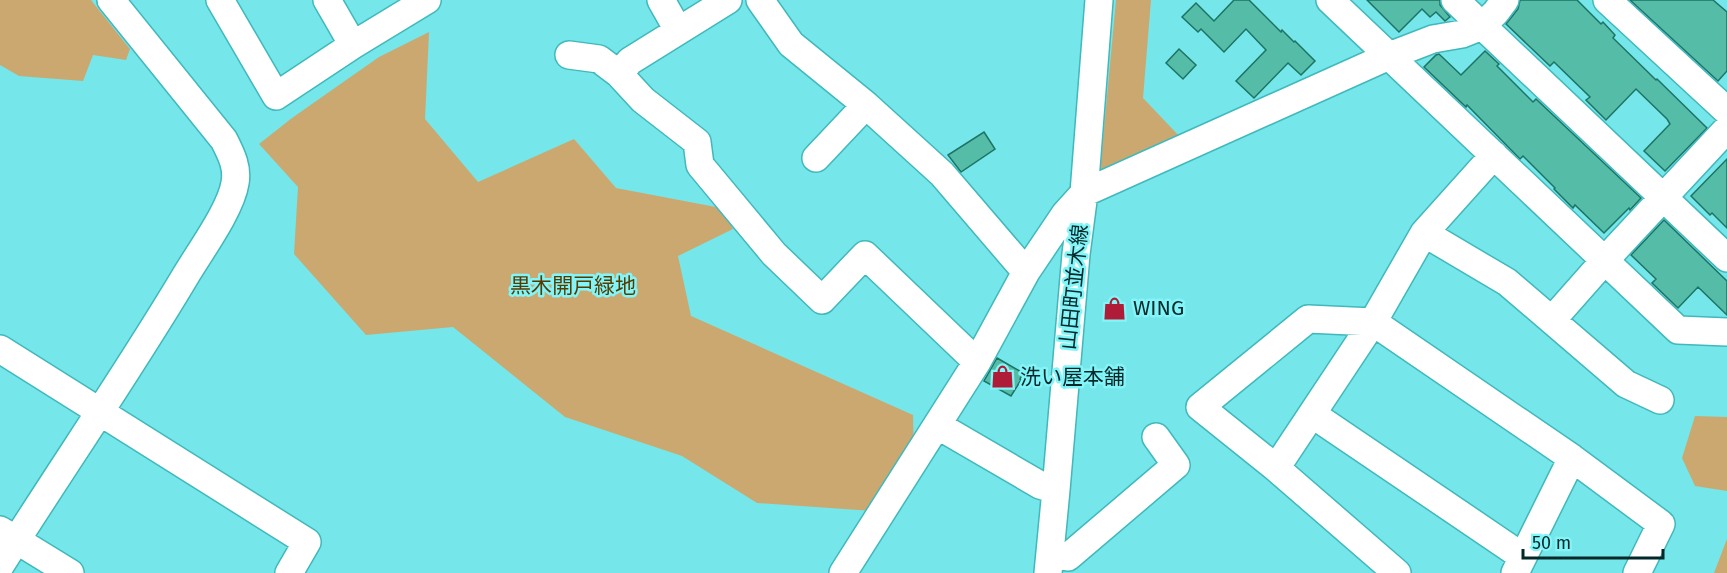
<svg xmlns="http://www.w3.org/2000/svg" width="1727" height="573" viewBox="0 0 1727 573" font-family="'Fira Sans','Noto Sans JP',sans-serif">
  <style>
    .green { fill: #cba870 }
    .building { fill: #55bca7; stroke: #1d7364; stroke-width: 1.5 }
    .lines { fill: none; stroke-linecap: round; stroke-linejoin: round }
    .minor-casing { stroke: #41b8bb; stroke-width: 30 }
    .minor { stroke: #fff; stroke-width: 27 }
    .labels { text-anchor: middle; dominant-baseline: central; stroke-width: 5; stroke-linejoin: round; paint-order: stroke }
    .park-label { font-size: 21px; fill: #573a00; stroke: #83f4f7 }
    .street-label { font-size: 21px; fill: #02292a; stroke: #83f4f7 }
    .poi-label { font-size: 21px; fill: #02292a; stroke: #83f4f7; text-anchor: start }
  </style>
  <rect width="100%" height="100%" fill="#75e6ea"/>
  <path class="green" d="M0,0H91L130,49L126,60L93,55L83,81L19,76L0,65Z
    M1116,0H1151L1143,98L1181,138L1100,172Z
    M429,32L425,119L478,182L574,139L616,188L721,208L733,229L678,256L691,316L913,415L914,457L873,511L757,503L682,456L565,417L453,327L366,335L294,254L298,187L259,144L292,118L379,57Z
    M1695,416L1727,417V491L1695,486L1682,458Z
    M1727,539V573H1714Z"/>
  <path class="building" d="M1234,0H1249L1281,32L1282,30L1294,42L1295,41L1315,61L1301,75L1288,63L1254,98L1236,81L1266,50L1246,29L1224,52L1201,29L1198,32L1182,17L1196,3L1214,21Z
    M1367,0H1440V5L1450,17L1445,21L1436,12L1430,17L1422,9L1399,32Z
    M1520,0H1577L1601,24L1603,22L1615,35L1613,38L1656,80L1657,79L1707,128L1665,171L1644,151L1670,124L1667,119L1636,89L1606,120L1586,100L1590,97L1554,62L1550,66L1506,24L1518,9Z
    M1630,0H1713L1727,12V71L1718,81Z
    M1179,49L1196,65L1183,79L1166,63Z
    M1485,51L1499,64L1497,66L1533,102L1536,99L1641,198L1630,210L1629,208L1604,233L1575,205L1573,208L1554,189L1555,188L1523,156L1520,159L1467,105L1466,107L1424,67L1436,55L1439,54L1461,75Z
    M984,132L995,149L961,172L948,155Z
    M1727,159V228L1712,213L1710,215L1691,196Z
    M1664,220L1727,281V315L1698,287L1678,308L1652,283L1656,279L1631,255Z
    M997,358L1023,373L1020,379L1021,380L1011,396L984,381Z"/>
  <g class="lines">
    <defs>
      <path id="minor" d="M220,0L276,96L353,45
        M327,0L353,45L427,0
        M661,0L678,30
        M728,0L630,61L619,74L643,100L697,142L700,165L774,254L822,300L865,255L977,362
        M760,0L791,44L866,105L942,174L1026,272
        M1330,0L1678,330L1727,332
        M1455,0L1727,258
        M1607,0L1727,111
        M569,55L599,59L619,74
        M816,158L866,105
        M1424,233L1507,282L1626,384L1660,400
        M1552,320L1605,260L1727,129
        M0,349L307,542L289,573
        M1312,414L1523,557
        M937,425L1040,485L1056,490
        M1276,468L1373,322L1424,233L1494,155
        M0,530L70,573
        M1068,557L1176,465L1156,437
        M0,566C61,469 127,374 186,275C201,250 231,209 235,183C238,167 231,154 224,140L111,0
        M843,573L977,362L1026,272L1065,214L1084,193L1389,56L1433,39L1462,34L1482,26L1496,12L1505,0
        M1048,573L1056,490L1076,254L1084,193L1099,0
        M1397,573L1276,468L1200,407L1308,319L1373,322L1572,458L1661,524L1637,573
        M1515,573L1572,458"/>
    </defs>
    <use href="#minor" class="minor-casing"/>
    <use href="#minor" class="minor"/>
  </g>
  <defs>
    <symbol id="shop-bare" viewBox="-9 -9 18 18"><path d="M-5-2.5h2.3a2.7 3.5 0 0 1 5.4 0H5L5.5 6h-11ZM-1.5-2.5h3a1.5 2.3 0 0 0-3 0Z" fill="#af1c37" stroke="#83f4f7" stroke-width="2.5" paint-order="stroke"/></symbol>
  </defs>
  <g fill-rule="evenodd">
    <use href="#shop-bare" x="1098" y="292" width="33" height="33"/>
    <use href="#shop-bare" x="986" y="360" width="33" height="33"/>
  </g>
  <g class="labels">
    <g class="park-label">
      <text x="573" y="286">黒木開戸緑地</text>
    </g>
    <g class="street-label">
      <text transform="translate(1074 287) rotate(-84)">山田町並木線</text>
    </g>
    <g class="poi-label">
      <text x="1133" y="308">WING</text>
      <text x="1020" y="377">洗い屋本舗</text>
    </g>
  </g>
  <path d="M1523 549v9h140v-9" fill="none" stroke="#02292a" stroke-width="3"/>
  <text x="1532" y="549" font-size="18" fill="#02292a" stroke="#83f4f7" stroke-width="4.5" paint-order="stroke">50 m</text>
</svg>
